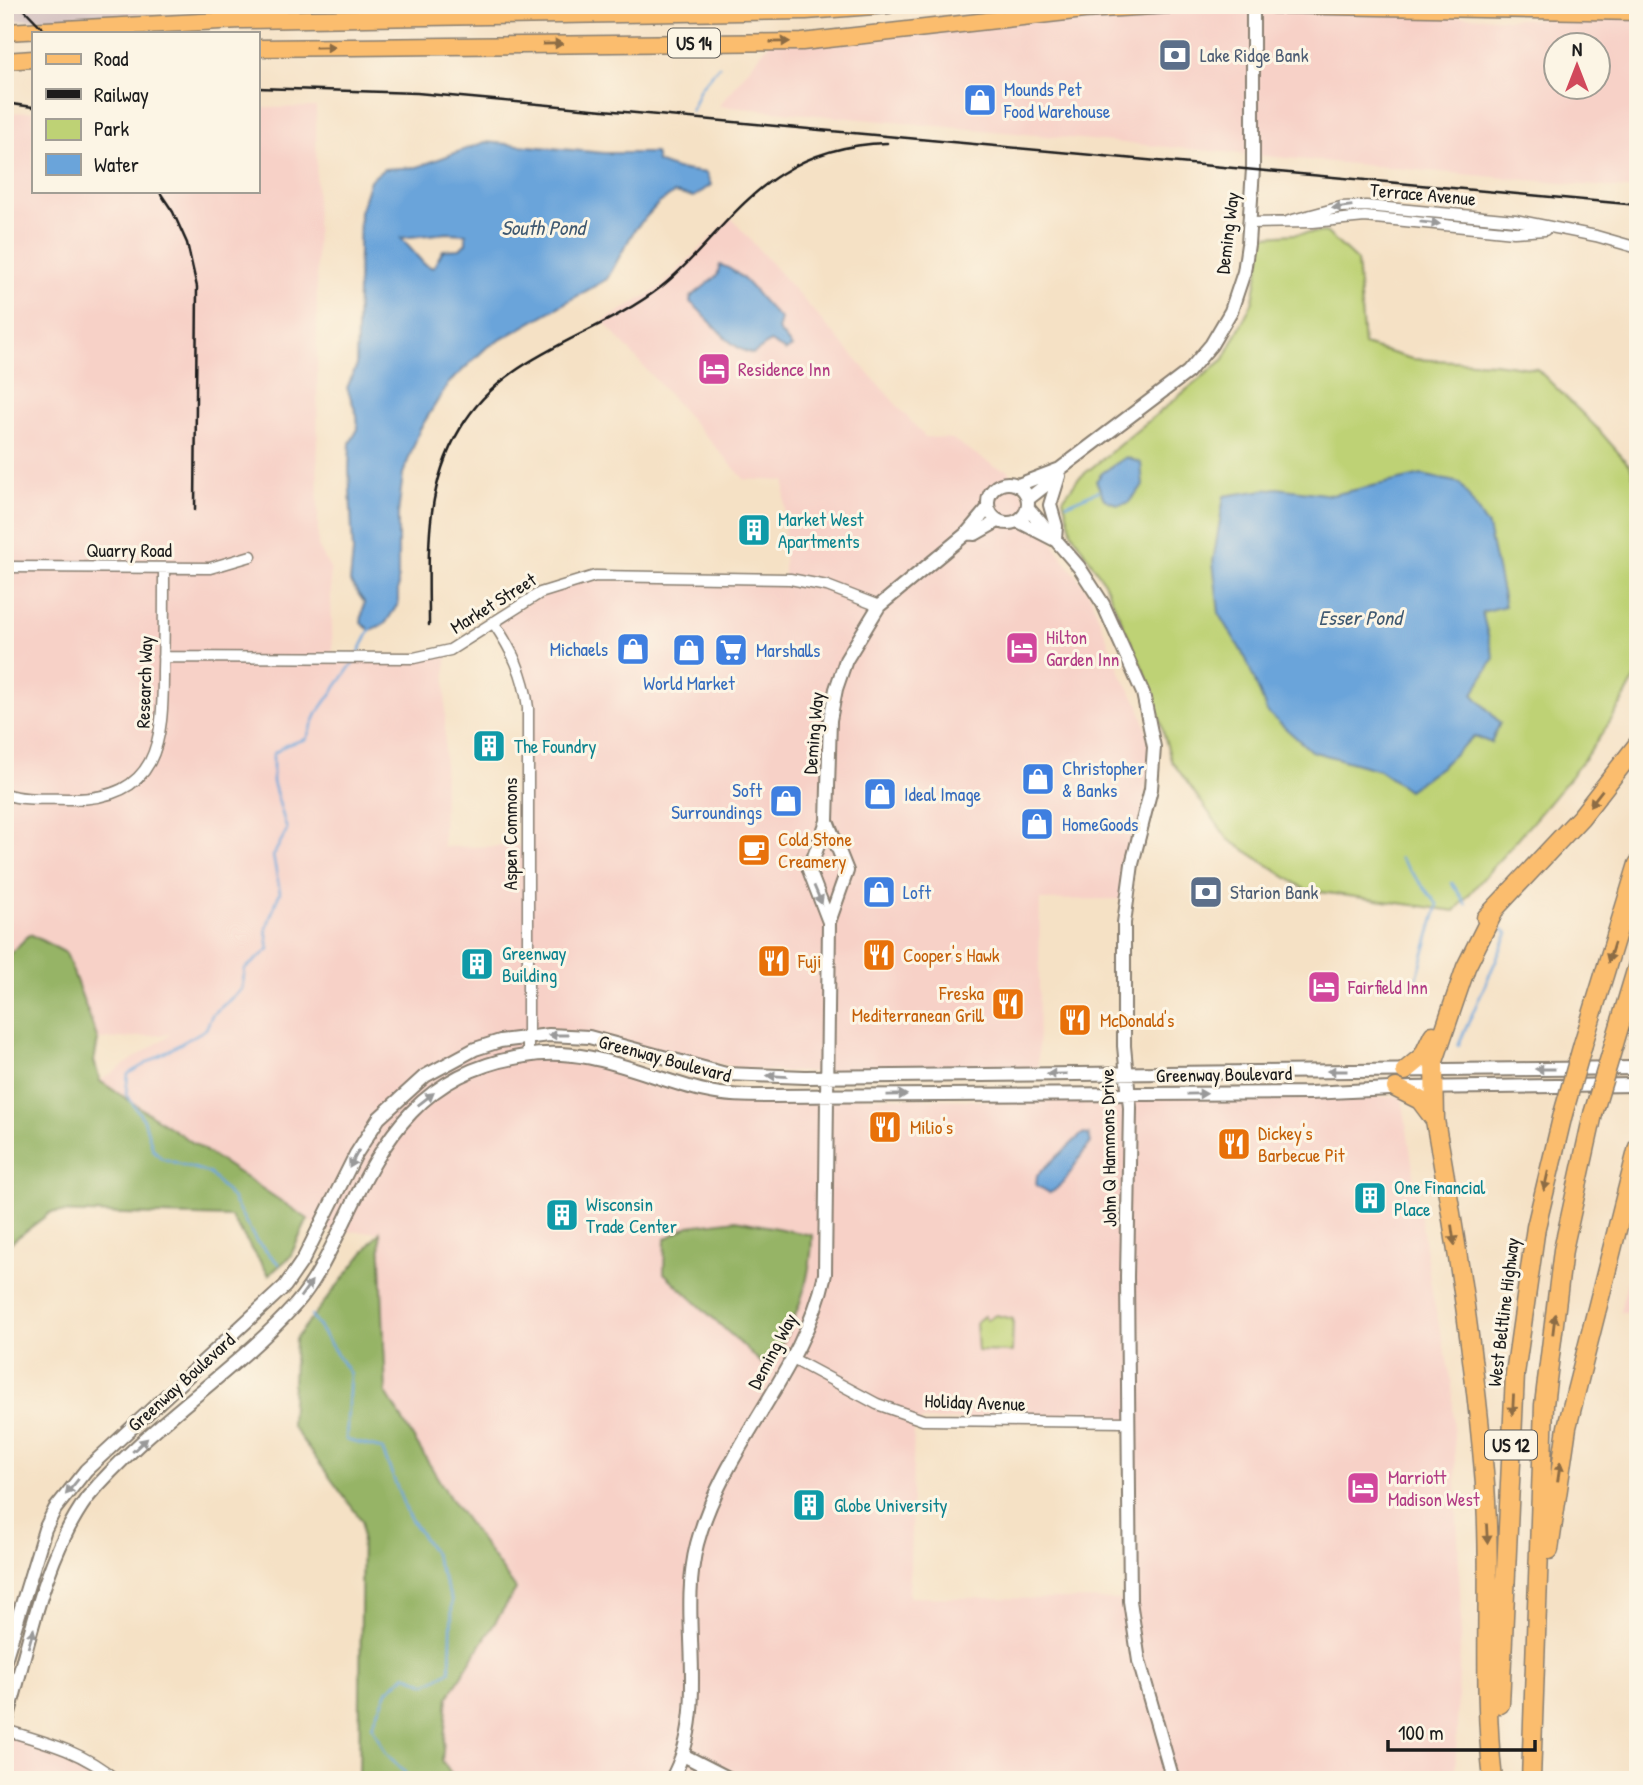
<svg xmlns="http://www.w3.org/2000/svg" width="1643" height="1785" viewBox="0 0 1643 1785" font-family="'Patrick Hand',sans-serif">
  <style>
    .built { fill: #f7d1c7; fill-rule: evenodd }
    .industrial { fill: #d2bfc0 }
    .green { fill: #bed275; stroke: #6d7748; stroke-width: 2 }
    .forest { fill: #96b466; stroke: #596841; stroke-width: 2 }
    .water { fill: #6aa4da; stroke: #43607b; stroke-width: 2; fill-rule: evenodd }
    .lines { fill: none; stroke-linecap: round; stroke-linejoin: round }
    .stream { stroke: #6aa4da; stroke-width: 2.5 }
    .minor-casing { stroke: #887e70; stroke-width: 13 }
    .tertiary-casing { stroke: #887e70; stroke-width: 16 }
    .primary-casing { stroke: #887e70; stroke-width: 19 }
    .motorway-casing { stroke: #887e70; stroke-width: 21 }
    .minor { stroke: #fff; stroke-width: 10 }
    .tertiary { stroke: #fff; stroke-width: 12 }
    .primary { stroke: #fbbd6e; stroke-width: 16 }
    .motorway { stroke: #fbbd6e; stroke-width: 18 }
    .rail { stroke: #1c1c1c; stroke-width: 2.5 }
    .motorway-bridge-casing { stroke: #887e70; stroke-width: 21; stroke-linecap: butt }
    .motorway-bridge { stroke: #fbbd6e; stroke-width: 18 }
    .oneway { fill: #8c6c45 }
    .oneway2 { fill: #999 }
    .labels { text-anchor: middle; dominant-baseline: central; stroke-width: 6; stroke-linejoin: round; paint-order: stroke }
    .shield { fill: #fcf5e5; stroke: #5f5d58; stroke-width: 2 }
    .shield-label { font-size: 18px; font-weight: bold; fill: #1c1c1c }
    .service-label { font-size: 19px; fill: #4e5e75; stroke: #fcf5e5; text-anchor: start }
    .shop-label { font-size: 19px; fill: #366cbe; stroke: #fcf5e5; text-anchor: start }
    .street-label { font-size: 19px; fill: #1c1c1c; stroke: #fcf5e5 }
    .hotel-label { font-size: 19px; fill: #b23c85; stroke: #fcf5e5; text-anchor: start }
    .culture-label { font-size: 19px; fill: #0d838f; stroke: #fcf5e5; text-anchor: start }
    .food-label { font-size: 19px; fill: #c56008; stroke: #fcf5e5; text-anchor: start }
    .water-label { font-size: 21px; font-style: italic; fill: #3f5971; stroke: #fcf5e5 }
  </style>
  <rect width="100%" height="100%" fill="#fcf5e5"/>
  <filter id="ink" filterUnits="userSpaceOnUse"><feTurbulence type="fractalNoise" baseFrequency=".0143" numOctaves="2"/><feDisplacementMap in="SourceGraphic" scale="14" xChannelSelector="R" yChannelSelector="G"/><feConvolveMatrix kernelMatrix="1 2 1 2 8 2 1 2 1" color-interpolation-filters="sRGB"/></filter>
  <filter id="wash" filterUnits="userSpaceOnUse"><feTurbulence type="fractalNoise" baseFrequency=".00686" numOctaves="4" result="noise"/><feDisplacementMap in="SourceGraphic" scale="28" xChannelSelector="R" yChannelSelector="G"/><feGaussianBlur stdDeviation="1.57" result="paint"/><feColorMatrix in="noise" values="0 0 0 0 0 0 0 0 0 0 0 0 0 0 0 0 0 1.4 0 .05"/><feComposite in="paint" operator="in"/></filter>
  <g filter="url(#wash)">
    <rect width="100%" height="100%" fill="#f5e1c5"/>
    <path class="built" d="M1172,5H1260L1511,19L1638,16V190L719,106L770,42ZM1556,46H1598V88H1556Z
      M316,107L318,546L330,569L333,657L388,659L450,650L446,659L443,847L527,846L530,713L496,620L572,580L784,579L785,481L744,479L603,321L660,288L731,218L925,437L952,439L994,466L1008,470L1060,554L1089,593L1123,679L1138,703L1148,734L1150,766L1145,804L1121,899L1040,900L1038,1070L785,1072L739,1068L557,1029L529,1030L528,1055L550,1054L706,1091L1032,1102L1104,1093L1402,1097L1433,1298L1452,1383L1461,1617L1455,1780H455L442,1761L448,1697L516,1589L450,1498L386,1393L380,1232L325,1231L100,1081L171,1034L98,1040L66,953L30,934L5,959V113L33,112V191H257V108ZM923,1420L1128,1422L1130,1600L909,1597L914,1429Z
      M1638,1233V1312H1620Z
      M5,1730L41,1741L116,1780H5Z"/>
    <path class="industrial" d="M5,5H226V9L5,21Z"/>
    <path class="green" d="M1326,232L1357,261L1364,345L1412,359L1494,363L1537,369L1597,428L1631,467L1638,492V671C1599,757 1516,838 1455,911L1306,890L1228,839L1171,760L1151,687L1104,582L1072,533L1063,499L1078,479L1224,359L1253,301L1264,236Z
      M996,1315L1013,1319L1012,1352L978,1351L976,1322L984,1316L987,1320Z"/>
    <path class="forest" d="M30,934L66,953L98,1040L94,1061L100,1081L308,1219L290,1257L269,1275L231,1217L51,1212L5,1247V959Z
      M736,1220L812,1235C812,1284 793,1327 768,1369L664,1273L665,1239L689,1226Z
      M380,1232L386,1393L450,1498L516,1589L448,1697L442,1761L455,1780H359L362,1521L291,1425L295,1339Z"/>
    <path class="water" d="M485,142L604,153H655L657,162L676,169L706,173L711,185L694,197L674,193L658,204L635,229L607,279L486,348L448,384L420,429L403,474L398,514V604L385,624L370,630L361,623L364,602L350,582L353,552L349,469L350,443L358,429L357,415L347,388L356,367L360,212L370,180L384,169L417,167ZM447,233L466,234V243L460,249L443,250L433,268L424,264L401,238Z
      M720,265C745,271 761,304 781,319L778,330L792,347L786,351L770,342L753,354C727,348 711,318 690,302L691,297L717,276Z
      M1126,457L1141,463L1143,486L1128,503L1118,505L1104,499L1096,481L1102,473Z
      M1422,475L1460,483L1488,527L1505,606L1482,612L1494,658L1473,694L1500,723L1491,743L1474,736L1442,766L1408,790L1379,770L1311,751L1267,712L1246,659L1219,613L1213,562L1224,496L1277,488L1332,495Z
      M1082,1134L1089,1135L1091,1143C1075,1159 1071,1181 1050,1193L1036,1185L1037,1175Z"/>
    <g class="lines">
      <path class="stream" d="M691,111L700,88L719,66
        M1067,504L1098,491
        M358,654L371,628
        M1400,858L1438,905L1415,985
        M1452,883L1466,904
        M1458,1046L1508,933L1502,929
        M279,1264L256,1241L232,1198L209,1173L161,1158L153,1149L144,1120L126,1094L128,1074L206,1029L212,1015L242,989L245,969L269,949L266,929L280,892L273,856L287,830L273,782V754L286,745L306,739L317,714L355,660
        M311,1315L350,1374L346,1440L382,1449L408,1515L434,1554L452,1601L450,1671L427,1684L406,1675L388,1690L372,1726L386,1753L412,1780"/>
    </g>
  </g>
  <g filter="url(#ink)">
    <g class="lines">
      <defs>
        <path id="minor" d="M1289,221L1341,207L1366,206L1515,220L1596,236L1638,248
          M1250,223L1313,222L1365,217L1514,232L1545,230
          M5,567L210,568L251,556
          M493,622C512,650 524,674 528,708V1055
          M163,657L414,658L450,650L540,593L595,576L790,579L827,586L879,606
          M5,794C25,801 49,798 69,799C159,800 163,742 163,670C164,636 164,602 164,568
          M791,1358L877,1404L923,1420L1128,1422
          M5,1730C46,1742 84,1752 116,1780"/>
        <path id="tertiary" d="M988 503a20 20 0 1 1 40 0a20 20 0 1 1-40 0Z
          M1018,485L1060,469
          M1028,499L1051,481L1060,469L1188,372L1211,345L1231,311L1244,272L1248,244L1253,169V5
          M1028,508L1079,567L1103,604L1143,693L1154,747L1151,789L1132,864L1124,923V1046L1130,1108L1127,1277L1130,1601L1139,1661L1173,1780
          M1018,521L1055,540
          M967,533L975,534L998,521
          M1055,539L1056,526L1050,505L1059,476
          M829,922L809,870L827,821L830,720L836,689L846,660L879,606L967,533L988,508
          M5,1660L45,1529L55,1509L86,1470L285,1286L303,1260L356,1154L379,1118L425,1076L475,1049L500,1041L549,1035L589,1037L726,1074L805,1077L1638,1068
          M5,1727C27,1653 42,1560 87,1498C148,1425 233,1374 296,1304C317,1280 330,1250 344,1222C385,1135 422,1072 525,1056C589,1045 645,1077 705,1091C726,1096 747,1096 768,1096L1310,1093L1411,1088L1638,1085
          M683,1755L732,1780
          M671,1780C712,1708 677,1621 697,1544C722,1448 804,1372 825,1274L829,922L847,871L827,821"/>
        <path id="primary" d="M1273,5L1638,12
          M5,32L241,20L806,11L888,5
          M257,48L802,42L1084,10L1172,5
          M5,61L33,59"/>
        <path id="motorway" d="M1486,918L1581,817L1638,744
          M1583,1044L1638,864
          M1614,1044L1638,964
          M1405,1071L1423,1056L1433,1035
          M1396,1088L1420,1100L1435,1120
          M1549,1550L1567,1427L1638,1147
          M1500,1704L1515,1374L1536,1227L1563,1114
          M1493,1780C1481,1678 1493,1574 1484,1472C1474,1355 1456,1236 1435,1120L1434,1061L1466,967L1494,911
          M1531,1780L1544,1405L1563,1250L1593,1114"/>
      </defs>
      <use href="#minor" class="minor-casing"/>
      <use href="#tertiary" class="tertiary-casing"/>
      <use href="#primary" class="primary-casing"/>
      <use href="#motorway" class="motorway-casing"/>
      <use href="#minor" class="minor"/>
      <use href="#tertiary" class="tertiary"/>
      <use href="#primary" class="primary"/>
      <use href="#motorway" class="motorway"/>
      <path class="rail" d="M20,5L47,33
        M257,88L417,93L1638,205
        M5,103L33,107
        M159,191L173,212L187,243L197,287L195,510
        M429,625C429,556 423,490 460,429C505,352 595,338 661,287C704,253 734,203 781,174C812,154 850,144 887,143"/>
      <defs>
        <path id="motorway-bridge" d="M1563,1114L1583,1044
          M1593,1114L1614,1044"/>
      </defs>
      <use href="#motorway-bridge" class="motorway-bridge-casing"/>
      <use href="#motorway-bridge" class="motorway-bridge"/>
    </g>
    <defs><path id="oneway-solid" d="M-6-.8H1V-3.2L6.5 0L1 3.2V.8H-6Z" transform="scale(1.75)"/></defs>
    <g class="oneway">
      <use href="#oneway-solid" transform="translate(780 42) rotate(-1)"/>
      <use href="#oneway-solid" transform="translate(553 44) rotate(-1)"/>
      <use href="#oneway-solid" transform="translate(325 47) rotate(-1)"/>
      <use href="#oneway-solid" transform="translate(1596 798) rotate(128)"/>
      <use href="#oneway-solid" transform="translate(1611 953) rotate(107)"/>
      <use href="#oneway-solid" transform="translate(1546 1181) rotate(103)"/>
      <use href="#oneway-solid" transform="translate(1453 1235) rotate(82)"/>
      <use href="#oneway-solid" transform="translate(1554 1324) rotate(-83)"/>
      <use href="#oneway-solid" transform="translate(1513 1405) rotate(93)"/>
      <use href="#oneway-solid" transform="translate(1559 1472) rotate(-82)"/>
      <use href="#oneway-solid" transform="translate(1487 1534) rotate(87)"/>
    </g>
    <g class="oneway2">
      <use href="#oneway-solid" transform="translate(1342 207) rotate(172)"/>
      <use href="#oneway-solid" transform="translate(1430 223) rotate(6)"/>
      <use href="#oneway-solid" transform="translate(818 895) rotate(67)"/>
      <use href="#oneway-solid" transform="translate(558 1035) rotate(-180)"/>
      <use href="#oneway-solid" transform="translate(1545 1069) rotate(180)"/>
      <use href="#oneway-solid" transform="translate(1337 1071) rotate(180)"/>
      <use href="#oneway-solid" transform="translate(1057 1074) rotate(179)"/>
      <use href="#oneway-solid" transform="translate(777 1076) rotate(-177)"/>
      <use href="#oneway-solid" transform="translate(1197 1094) rotate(-1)"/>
      <use href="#oneway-solid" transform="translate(897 1095) rotate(-1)"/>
      <use href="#oneway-solid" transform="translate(426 1099) rotate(-38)"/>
      <use href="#oneway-solid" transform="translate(354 1159) rotate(118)"/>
      <use href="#oneway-solid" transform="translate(306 1289) rotate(-54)"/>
      <use href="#oneway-solid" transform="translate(140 1445) rotate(-42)"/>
      <use href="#oneway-solid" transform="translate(72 1487) rotate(129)"/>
      <use href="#oneway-solid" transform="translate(31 1638) rotate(-74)"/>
    </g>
  </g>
  <defs>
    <symbol id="bank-square" viewBox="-11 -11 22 22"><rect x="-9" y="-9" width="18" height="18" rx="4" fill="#5c6f8a" stroke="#fcf5e5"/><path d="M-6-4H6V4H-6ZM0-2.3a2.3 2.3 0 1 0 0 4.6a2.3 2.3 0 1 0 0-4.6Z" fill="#fff"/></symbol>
    <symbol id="shop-square" viewBox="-11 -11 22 22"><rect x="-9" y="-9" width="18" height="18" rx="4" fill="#3f7fe0" stroke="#fcf5e5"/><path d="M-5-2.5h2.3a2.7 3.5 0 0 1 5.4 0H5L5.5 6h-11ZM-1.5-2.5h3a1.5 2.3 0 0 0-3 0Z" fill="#fff"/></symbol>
    <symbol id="hotel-square" viewBox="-11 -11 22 22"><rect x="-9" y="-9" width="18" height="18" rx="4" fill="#d1479c" stroke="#fcf5e5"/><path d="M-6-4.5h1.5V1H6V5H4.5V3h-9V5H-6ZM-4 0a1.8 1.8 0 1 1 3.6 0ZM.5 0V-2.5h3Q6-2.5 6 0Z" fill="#fff"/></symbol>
    <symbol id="building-square" viewBox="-11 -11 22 22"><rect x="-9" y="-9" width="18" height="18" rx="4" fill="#0f9aa8" stroke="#fcf5e5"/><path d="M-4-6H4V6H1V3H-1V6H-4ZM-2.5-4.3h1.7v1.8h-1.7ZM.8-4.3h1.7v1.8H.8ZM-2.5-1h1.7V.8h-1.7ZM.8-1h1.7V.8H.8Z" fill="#fff"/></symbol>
    <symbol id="supermarket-square" viewBox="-11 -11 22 22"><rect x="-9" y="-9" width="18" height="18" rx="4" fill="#3f7fe0" stroke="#fcf5e5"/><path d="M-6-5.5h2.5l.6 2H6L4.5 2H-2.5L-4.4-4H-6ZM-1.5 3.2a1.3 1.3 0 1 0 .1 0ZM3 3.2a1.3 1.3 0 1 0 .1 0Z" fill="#fff"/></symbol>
    <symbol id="cafe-square" viewBox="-11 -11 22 22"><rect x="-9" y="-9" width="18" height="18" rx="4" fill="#e8710a" stroke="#fcf5e5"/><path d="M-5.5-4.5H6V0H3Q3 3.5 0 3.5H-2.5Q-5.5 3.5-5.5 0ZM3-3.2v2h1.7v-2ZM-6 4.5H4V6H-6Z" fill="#fff"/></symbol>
    <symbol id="restaurant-square" viewBox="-11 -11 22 22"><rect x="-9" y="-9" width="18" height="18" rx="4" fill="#e8710a" stroke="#fcf5e5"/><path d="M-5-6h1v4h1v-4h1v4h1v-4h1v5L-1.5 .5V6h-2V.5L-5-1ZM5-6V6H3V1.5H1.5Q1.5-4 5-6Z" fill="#fff"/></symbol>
  </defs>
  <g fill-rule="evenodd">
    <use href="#bank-square" x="1156" y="36" width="38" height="38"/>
    <use href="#shop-square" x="961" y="81" width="38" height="38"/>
    <use href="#hotel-square" x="695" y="350" width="38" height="38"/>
    <use href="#building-square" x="735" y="511" width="38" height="38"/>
    <use href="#hotel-square" x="1003" y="629" width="38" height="38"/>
    <use href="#shop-square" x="614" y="630" width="38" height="38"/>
    <use href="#shop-square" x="670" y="631" width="38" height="38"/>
    <use href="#supermarket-square" x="712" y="631" width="38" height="38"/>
    <use href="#building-square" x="470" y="727" width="38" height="38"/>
    <use href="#shop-square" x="1019" y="760" width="38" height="38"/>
    <use href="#shop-square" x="861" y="775" width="38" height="38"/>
    <use href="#shop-square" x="767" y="782" width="38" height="38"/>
    <use href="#shop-square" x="1018" y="805" width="38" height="38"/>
    <use href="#cafe-square" x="735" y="831" width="38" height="38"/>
    <use href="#shop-square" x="860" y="873" width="38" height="38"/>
    <use href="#bank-square" x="1187" y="873" width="38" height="38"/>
    <use href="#restaurant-square" x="860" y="936" width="38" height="38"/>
    <use href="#restaurant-square" x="755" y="942" width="38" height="38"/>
    <use href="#building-square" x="458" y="945" width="38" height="38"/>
    <use href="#hotel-square" x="1305" y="968" width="38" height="38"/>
    <use href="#restaurant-square" x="989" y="985" width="38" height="38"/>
    <use href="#restaurant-square" x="1056" y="1001" width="38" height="38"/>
    <use href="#restaurant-square" x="866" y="1108" width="38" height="38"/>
    <use href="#restaurant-square" x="1215" y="1125" width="38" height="38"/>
    <use href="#building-square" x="1351" y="1179" width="38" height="38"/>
    <use href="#building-square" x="543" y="1196" width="38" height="38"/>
    <use href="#hotel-square" x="1344" y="1469" width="38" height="38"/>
    <use href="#building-square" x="790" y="1486" width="38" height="38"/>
  </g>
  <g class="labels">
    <g class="shield">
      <rect x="668" y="28.5" width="52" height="29" rx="5"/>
      <rect x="1485" y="1430.5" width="52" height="29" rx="5"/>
    </g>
    <g class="shield-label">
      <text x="694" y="43">US 14</text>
      <text x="1511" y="1445">US 12</text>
    </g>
    <g class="service-label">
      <text x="1200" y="55">Lake Ridge Bank</text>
      <text x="1230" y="892">Starion Bank</text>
    </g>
    <g class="shop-label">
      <text x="1004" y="89">Mounds Pet<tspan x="1004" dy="22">Food Warehouse</tspan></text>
      <text x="608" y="649" text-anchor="end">Michaels</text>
      <text x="756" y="650">Marshalls</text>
      <text x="689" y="683" text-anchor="middle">World Market</text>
      <text x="1062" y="768">Christopher<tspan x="1062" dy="22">&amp; Banks</tspan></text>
      <text x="762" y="790" text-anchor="end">Soft<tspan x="762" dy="22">Surroundings</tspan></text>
      <text x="904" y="794">Ideal Image</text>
      <text x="1062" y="824">HomeGoods</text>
      <text x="903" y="892">Loft</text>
    </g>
    <g class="street-label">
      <text transform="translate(1423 194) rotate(5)">Terrace Avenue</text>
      <text transform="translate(1227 233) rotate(-83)">Deming Way</text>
      <text x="129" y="550">Quarry Road</text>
      <text transform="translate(493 603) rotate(-32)">Market Street</text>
      <text transform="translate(144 682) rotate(-88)">Research Way</text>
      <text transform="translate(813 733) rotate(-85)">Deming Way</text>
      <text transform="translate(510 834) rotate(-90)">Aspen Commons</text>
      <text transform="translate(665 1058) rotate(15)">Greenway Boulevard</text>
      <text transform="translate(1224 1074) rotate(-1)">Greenway Boulevard</text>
      <text transform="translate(1108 1148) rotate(-91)">John Q Hammons Drive</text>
      <text transform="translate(1503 1312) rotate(-83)">West Beltline Highway</text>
      <text transform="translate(772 1351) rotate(-62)">Deming Way</text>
      <text transform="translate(181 1382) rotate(-42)">Greenway Boulevard</text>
      <text transform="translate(975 1402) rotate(2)">Holiday Avenue</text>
    </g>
    <g class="hotel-label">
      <text x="738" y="369">Residence Inn</text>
      <text x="1046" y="637">Hilton<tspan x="1046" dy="22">Garden Inn</tspan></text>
      <text x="1348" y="987">Fairfield Inn</text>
      <text x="1388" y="1477">Marriott<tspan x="1388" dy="22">Madison West</tspan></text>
    </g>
    <g class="culture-label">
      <text x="778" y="519">Market West<tspan x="778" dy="22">Apartments</tspan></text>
      <text x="514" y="746">The Foundry</text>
      <text x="502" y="953">Greenway<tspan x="502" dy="22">Building</tspan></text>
      <text x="1394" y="1187">One Financial<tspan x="1394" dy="22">Place</tspan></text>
      <text x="586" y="1204">Wisconsin<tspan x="586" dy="22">Trade Center</tspan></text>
      <text x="834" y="1505">Globe University</text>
    </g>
    <g class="food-label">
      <text x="778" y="839">Cold Stone<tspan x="778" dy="22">Creamery</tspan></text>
      <text x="903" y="955">Cooper's Hawk</text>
      <text x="798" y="961">Fuji</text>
      <text x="984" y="993" text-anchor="end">Freska<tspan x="984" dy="22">Mediterranean Grill</tspan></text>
      <text x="1100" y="1020">McDonald's</text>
      <text x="910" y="1127">Milio's</text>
      <text x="1258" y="1133">Dickey's<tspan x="1258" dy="22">Barbecue Pit</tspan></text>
    </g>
    <g class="water-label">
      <text x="543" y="227">South Pond</text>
      <text x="1360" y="617">Esser Pond</text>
    </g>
  </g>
  <rect width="1643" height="1785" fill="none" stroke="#fcf5e5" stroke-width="28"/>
  <rect x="32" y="32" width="228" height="161" fill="#fcf5e5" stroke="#a29e95" stroke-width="2"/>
  <rect x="46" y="54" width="35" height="10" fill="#fbbd6e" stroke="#a29e95" stroke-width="2"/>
  <text x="94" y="66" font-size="21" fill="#1c1c1c">Road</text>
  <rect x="46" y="89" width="35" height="10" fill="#1c1c1c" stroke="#a29e95" stroke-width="2"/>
  <text x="94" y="102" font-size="21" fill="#1c1c1c">Railway</text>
  <rect x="46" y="119" width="35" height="21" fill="#bed275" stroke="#a29e95" stroke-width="2"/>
  <text x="94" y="136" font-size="21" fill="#1c1c1c">Park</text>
  <rect x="46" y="154" width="35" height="21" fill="#6aa4da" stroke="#a29e95" stroke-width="2"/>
  <text x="94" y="172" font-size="21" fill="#1c1c1c">Water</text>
  <g transform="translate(1577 66)"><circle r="33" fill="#fcf5e5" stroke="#a29e95" stroke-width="2"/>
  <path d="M0-5L12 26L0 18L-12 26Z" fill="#d1495b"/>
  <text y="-10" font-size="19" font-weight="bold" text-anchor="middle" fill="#1c1c1c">N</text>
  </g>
  <path d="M1388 1740v10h147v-10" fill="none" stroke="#1c1c1c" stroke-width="3.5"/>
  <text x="1398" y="1740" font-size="21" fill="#1c1c1c" stroke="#fcf5e5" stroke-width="5" paint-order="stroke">100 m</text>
</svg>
